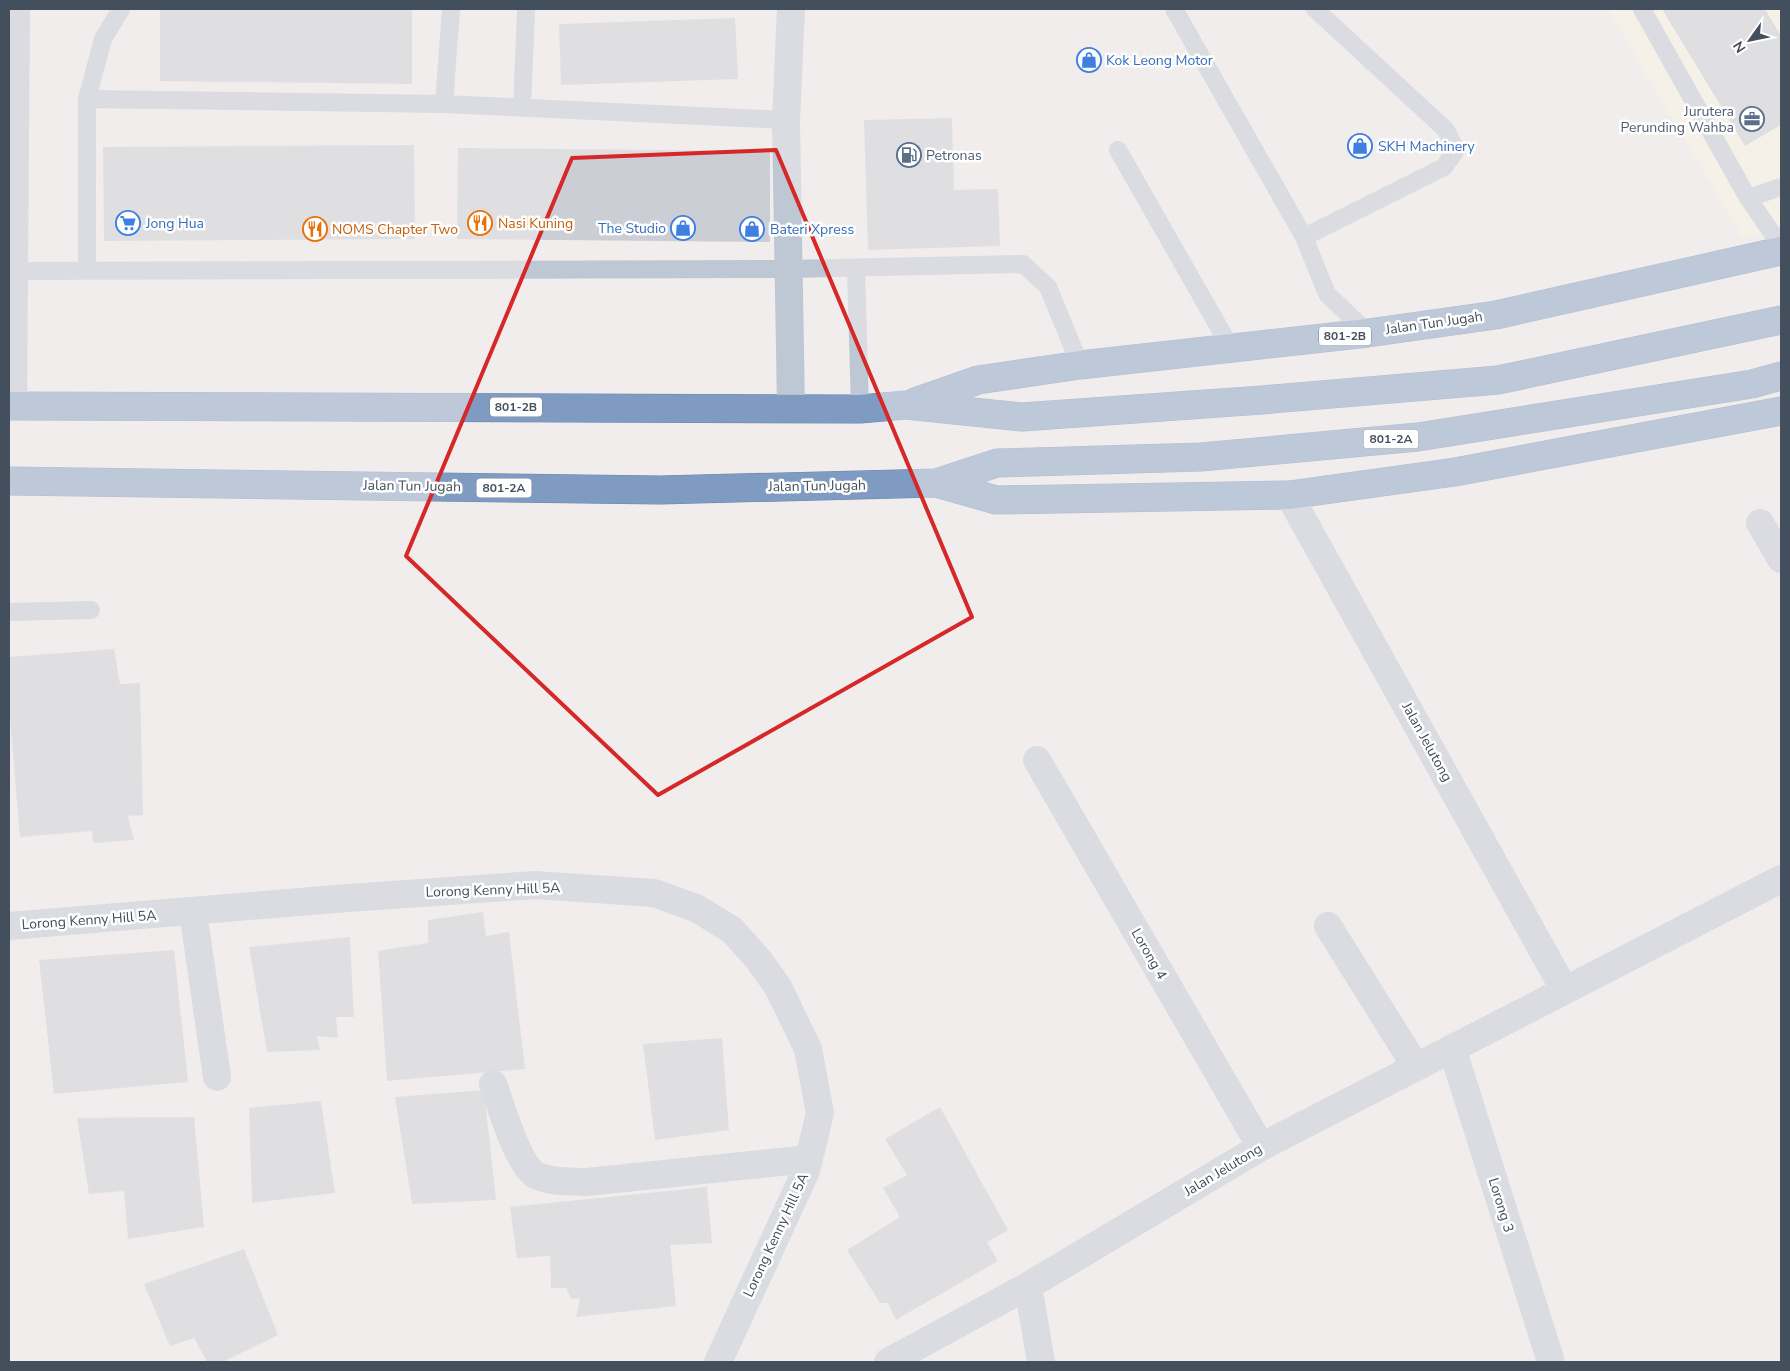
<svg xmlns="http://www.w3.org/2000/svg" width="1790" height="1371" viewBox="0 0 1790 1371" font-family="'Nunito Sans',sans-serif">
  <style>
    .commercial { fill: #fdf7e3 }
    .building { fill: #cbced5 }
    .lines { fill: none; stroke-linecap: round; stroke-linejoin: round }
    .highway-casing { stroke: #6a86ad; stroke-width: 29 }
    .lane { stroke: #bec8d4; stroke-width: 18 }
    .street { stroke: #bec8d4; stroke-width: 28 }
    .highway { stroke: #7f9bc1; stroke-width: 28 }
    .marked { fill: none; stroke: #d62828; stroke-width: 4; stroke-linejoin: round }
    .labels { text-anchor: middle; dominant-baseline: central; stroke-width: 5; stroke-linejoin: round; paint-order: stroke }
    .shield { fill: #fff; stroke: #7b848d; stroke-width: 1 }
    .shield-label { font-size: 12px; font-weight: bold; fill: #434f5c }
    .shop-label { font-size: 14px; fill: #366cbe; stroke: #fff; text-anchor: start }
    .service-label { font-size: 14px; fill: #4e5e75; stroke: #fff; text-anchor: end }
    .food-label { font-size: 14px; fill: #c56008; stroke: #fff; text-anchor: start }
    .street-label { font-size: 14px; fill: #434f5c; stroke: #fff }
  </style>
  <rect width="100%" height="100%" fill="#f0edec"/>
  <path class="commercial" d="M1608,9H1781V228L1743,238Z"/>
  <path class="building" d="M160,9H412V84L160,81Z
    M1662,9H1765L1781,36V125L1745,146Z
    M735,18L738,79L561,85L559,24Z
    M952,118L954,190L998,189L1000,246L868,250L864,120Z
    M414,145L415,239L104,241L103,147Z
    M458,148L770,151V242L457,239Z
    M114,649L120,684L140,683L143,815L128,816L134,840L93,843L92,831L20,837L9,706V657Z
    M483,912L486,936L509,932L525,1069L387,1081L378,951L428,943V920Z
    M350,937L354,1017H336L338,1038L317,1036L320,1050L267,1052L249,947Z
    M174,950L188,1082L54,1094L39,960Z
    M722,1038L729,1130L655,1140L643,1044Z
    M484,1090L496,1200L412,1204L395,1097Z
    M321,1101L335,1193L252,1203L249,1108Z
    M940,1107L1008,1230L987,1242L998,1261L896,1320L888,1303H880L847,1250L900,1217L883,1188L907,1175L885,1139Z
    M194,1117L204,1227L128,1239L124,1191L89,1194L77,1118Z
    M707,1187L712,1243L670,1245L676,1306L576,1317L580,1298L571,1299L566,1288H551L550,1256L517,1258L510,1207Z
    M244,1249L278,1335L223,1362H207L194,1338L170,1346L144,1284Z"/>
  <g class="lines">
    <defs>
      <path id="highway" d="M915,402L978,380L1080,365L1368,333L1496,315L1781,251
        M9,406L860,409L906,405L1022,417L1262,400L1498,380L1781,320
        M9,481L660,490L936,483L997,463L1201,457L1418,437L1752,384L1781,376
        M936,483L996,500L1289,495L1455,472L1781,411"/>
    </defs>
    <use href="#highway" class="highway-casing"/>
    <path class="lane" d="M1174,9L1304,237L1327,294L1368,333
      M1642,9L1748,198L1781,246
      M87,99L444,104L786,120
      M444,104L451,9
      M522,107L526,9
      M1118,150L1232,350
      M1748,198L1781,187
      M1304,237L1444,167L1456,150L1446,130L1315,9
      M856,268L860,409
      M87,270V99L103,39L121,9
      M9,271L788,269L1023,264L1048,287L1080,365
      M9,612L91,610"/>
    <path class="street" d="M791,9L786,120L791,408
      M13,406L16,9
      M1289,495L1564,989
      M1760,523L1781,559
      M1037,760L1261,1147
      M193,912L217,1077
      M9,926L335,899L535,885L654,893L696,908L732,930L758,959L778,987L808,1049L820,1113L806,1171L718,1362
      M1328,926L1416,1067
      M1452,1048L1551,1362
      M493,1084C501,1105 518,1168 538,1176C554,1183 571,1181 587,1182L809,1159
      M1028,1286L1041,1362
      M888,1362L1028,1286L1261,1147L1781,879"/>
    <use href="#highway" class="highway"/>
  </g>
  <path d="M0 0H1790V1371H0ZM776,150L972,617L658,795L406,556L572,158Z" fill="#f0edec" fill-opacity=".55" fill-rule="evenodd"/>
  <path class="marked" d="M776,150L972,617L658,795L406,556L572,158Z"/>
  <defs>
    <symbol id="shop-ring" viewBox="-11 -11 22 22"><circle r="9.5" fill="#fff" stroke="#3f7fe0" stroke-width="1.5"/><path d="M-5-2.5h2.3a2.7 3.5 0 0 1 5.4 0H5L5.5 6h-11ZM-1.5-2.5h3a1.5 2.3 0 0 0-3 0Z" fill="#3f7fe0"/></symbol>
    <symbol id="office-ring" viewBox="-11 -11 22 22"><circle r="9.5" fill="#fff" stroke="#5c6f8a" stroke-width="1.5"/><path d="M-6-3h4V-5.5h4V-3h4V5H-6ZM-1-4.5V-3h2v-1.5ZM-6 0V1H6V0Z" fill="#5c6f8a"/></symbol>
    <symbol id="fuel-ring" viewBox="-11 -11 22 22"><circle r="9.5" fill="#fff" stroke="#5c6f8a" stroke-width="1.5"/><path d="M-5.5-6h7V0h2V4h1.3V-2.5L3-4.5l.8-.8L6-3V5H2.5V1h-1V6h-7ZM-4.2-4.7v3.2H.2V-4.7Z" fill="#5c6f8a"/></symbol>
    <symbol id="supermarket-ring" viewBox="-11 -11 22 22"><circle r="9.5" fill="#fff" stroke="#3f7fe0" stroke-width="1.5"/><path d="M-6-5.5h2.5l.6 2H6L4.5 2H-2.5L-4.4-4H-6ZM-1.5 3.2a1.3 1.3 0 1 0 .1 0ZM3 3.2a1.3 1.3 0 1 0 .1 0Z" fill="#3f7fe0"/></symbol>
    <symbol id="restaurant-ring" viewBox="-11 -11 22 22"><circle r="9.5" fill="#fff" stroke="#e8710a" stroke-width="1.5"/><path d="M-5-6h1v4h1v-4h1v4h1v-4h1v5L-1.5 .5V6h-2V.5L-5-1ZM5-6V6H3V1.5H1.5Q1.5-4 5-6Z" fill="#e8710a"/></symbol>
  </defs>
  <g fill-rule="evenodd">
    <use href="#shop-ring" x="1075" y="46" width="28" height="28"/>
    <use href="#office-ring" x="1738" y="105" width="28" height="28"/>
    <use href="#shop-ring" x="1346" y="132" width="28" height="28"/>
    <use href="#fuel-ring" x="895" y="141" width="28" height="28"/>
    <use href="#supermarket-ring" x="114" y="209" width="28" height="28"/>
    <use href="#restaurant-ring" x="466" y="209" width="28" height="28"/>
    <use href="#shop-ring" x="669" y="214" width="28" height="28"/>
    <use href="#restaurant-ring" x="301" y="215" width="28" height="28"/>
    <use href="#shop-ring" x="738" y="215" width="28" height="28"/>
  </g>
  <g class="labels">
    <g class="shield">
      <rect x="1319" y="326.5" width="52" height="19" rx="4"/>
      <rect x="490" y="397.5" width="52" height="19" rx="4"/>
      <rect x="1363.5" y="429.5" width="55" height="19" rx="4"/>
      <rect x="476.5" y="478.5" width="55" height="19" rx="4"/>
    </g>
    <g class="shield-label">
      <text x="1345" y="336">801-2B</text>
      <text x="516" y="407">801-2B</text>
      <text x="1391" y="439">801-2A</text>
      <text x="504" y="488">801-2A</text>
    </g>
    <g class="shop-label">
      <text x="1106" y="60">Kok Leong Motor</text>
      <text x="1378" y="146">SKH Machinery</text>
      <text x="146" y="223">Jong Hua</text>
      <text x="666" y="228" text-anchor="end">The Studio</text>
      <text x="770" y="229">Bateri Xpress</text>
    </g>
    <g class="service-label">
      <text x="1734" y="111">Jurutera<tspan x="1734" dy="16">Perunding Wahba</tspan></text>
      <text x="926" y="155" text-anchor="start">Petronas</text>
    </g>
    <g class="food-label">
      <text x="498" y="223">Nasi Kuning</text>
      <text x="332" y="229">NOMS Chapter Two</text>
    </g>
    <g class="street-label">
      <text transform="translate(1434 323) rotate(-8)">Jalan Tun Jugah</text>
      <text transform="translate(412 486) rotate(1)">Jalan Tun Jugah</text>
      <text transform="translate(817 486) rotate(-1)">Jalan Tun Jugah</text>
      <text transform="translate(1427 742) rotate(61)">Jalan Jelutong</text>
      <text transform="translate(493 890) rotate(-2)">Lorong Kenny Hill 5A</text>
      <text transform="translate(89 920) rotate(-4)">Lorong Kenny Hill 5A</text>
      <text transform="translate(1149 954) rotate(60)">Lorong 4</text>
      <text transform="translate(1223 1170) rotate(-31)">Jalan Jelutong</text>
      <text transform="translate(1501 1205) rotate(73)">Lorong 3</text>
      <text transform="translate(776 1235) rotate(-65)">Lorong Kenny Hill 5A</text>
    </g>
  </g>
  <rect width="1790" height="1371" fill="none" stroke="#434f5c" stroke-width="20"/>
  <g transform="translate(1750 40) rotate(237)" stroke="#ffffff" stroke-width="4" paint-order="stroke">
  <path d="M0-4L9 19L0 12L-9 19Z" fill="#434f5c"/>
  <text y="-8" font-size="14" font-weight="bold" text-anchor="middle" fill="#434f5c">N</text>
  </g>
</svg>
